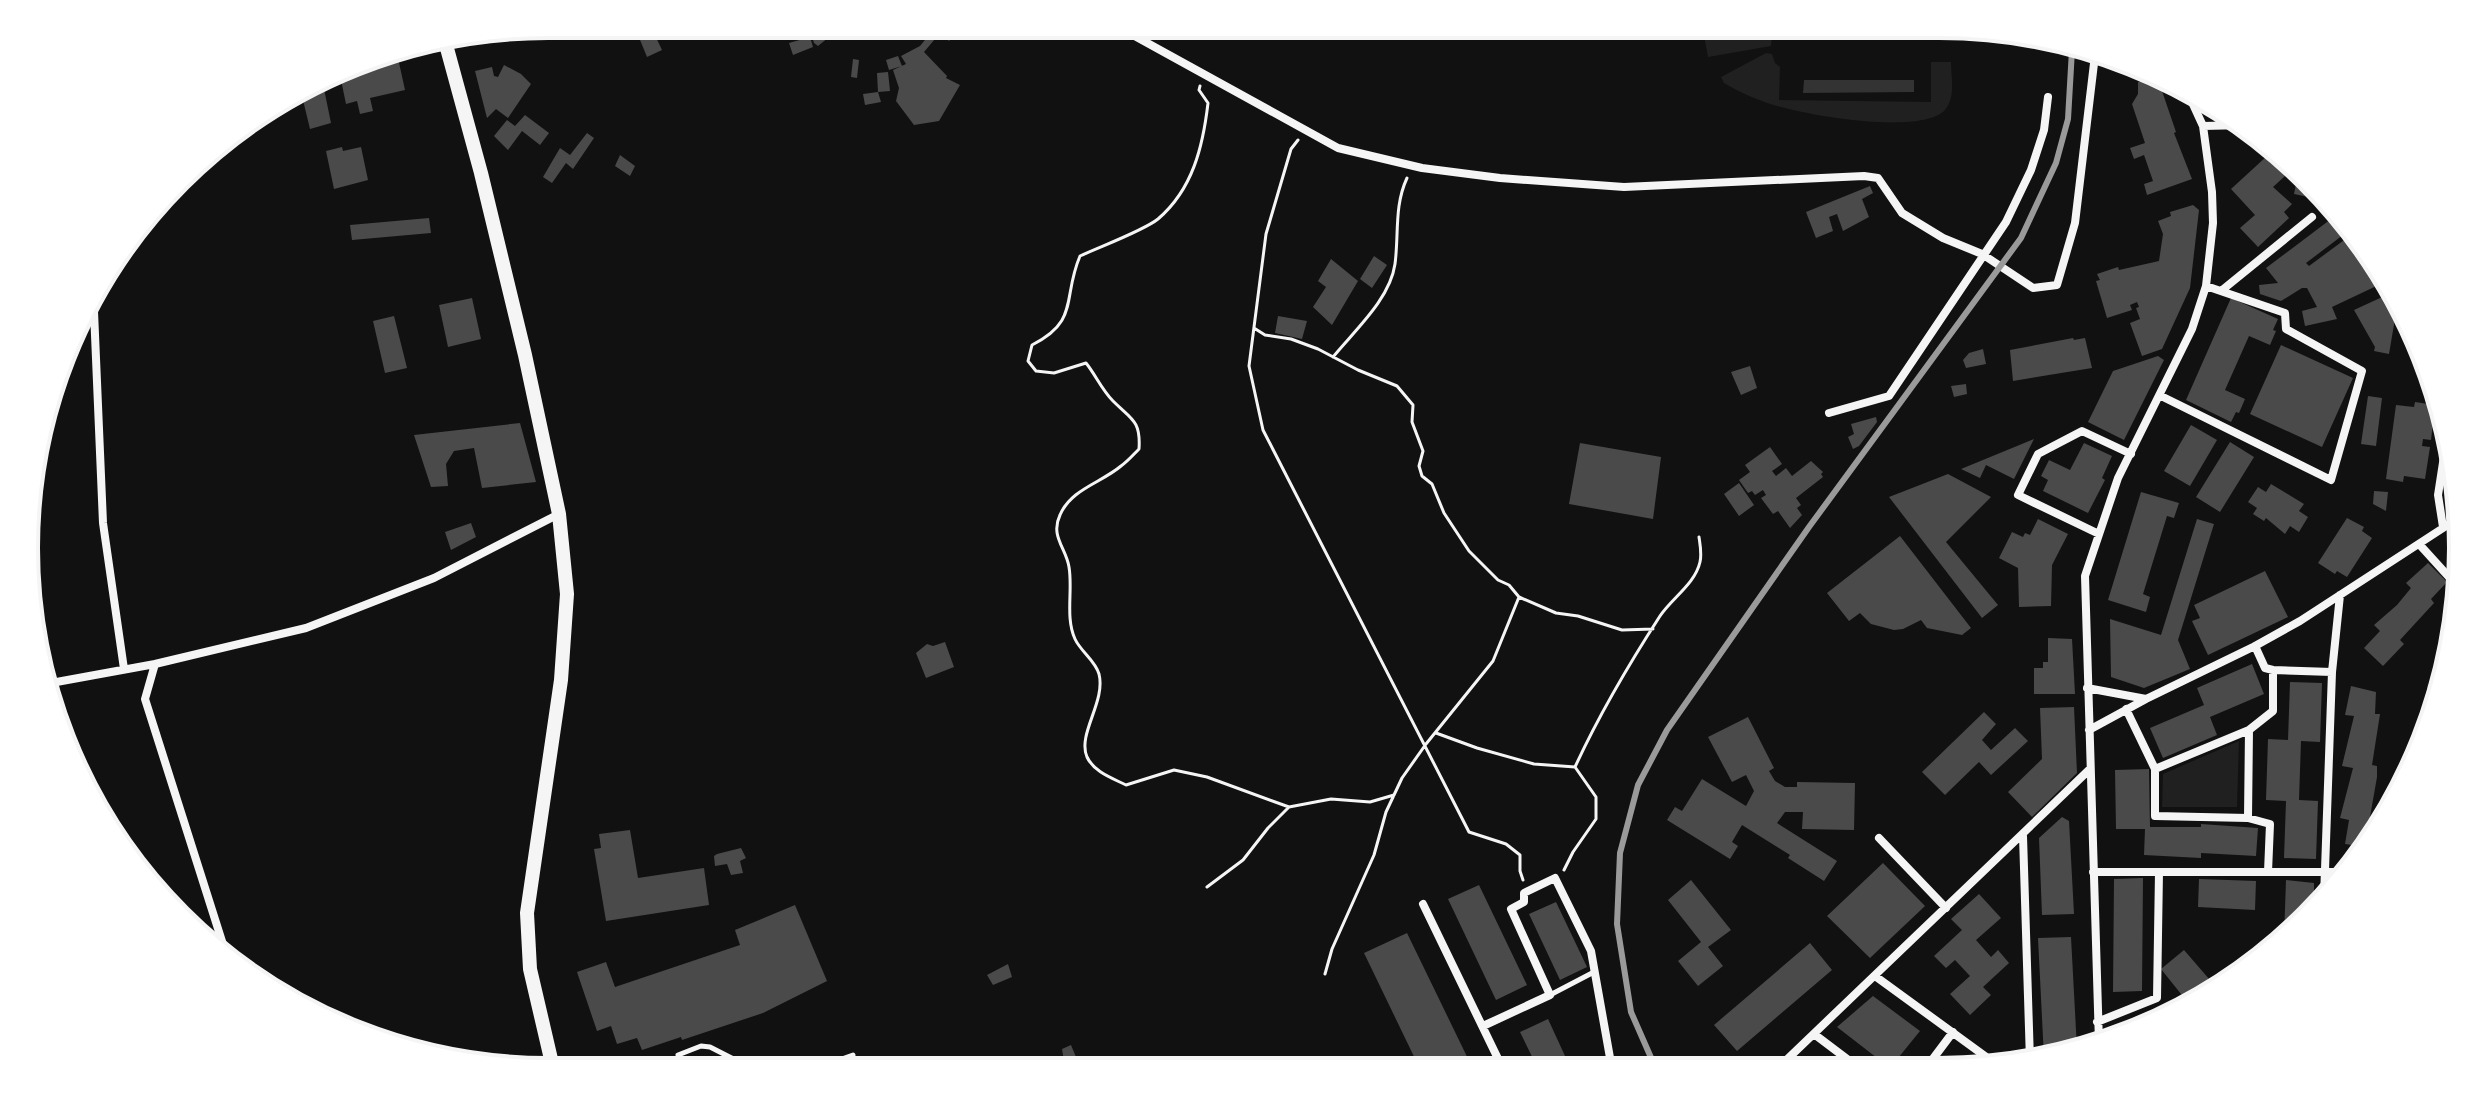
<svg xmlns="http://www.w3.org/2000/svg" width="2487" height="1096" viewBox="0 0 2487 1096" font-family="Helvetica,sans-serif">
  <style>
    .green { fill: #202020 }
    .water { fill: #333 }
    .building { fill: #4a4a4a }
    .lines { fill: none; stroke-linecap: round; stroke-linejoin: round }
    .path { stroke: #f5f5f5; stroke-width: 3 }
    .service { stroke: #f5f5f5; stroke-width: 5 }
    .minor { stroke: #f5f5f5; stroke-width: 8 }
    .primary { stroke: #f5f5f5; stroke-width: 14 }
    .rail { stroke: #9a9a9a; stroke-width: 6 }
    .rim { fill: none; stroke: #f5f5f5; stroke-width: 4 }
  </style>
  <rect width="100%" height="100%" fill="#111"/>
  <path class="green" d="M1702,24H1712C1727,37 1753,38 1772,37L1771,46L1708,57Z
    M1766,53L1772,54L1775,63L1780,67L1779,100L1931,102V62H1951C1951,77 1956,97 1945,110C1921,135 1813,116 1781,107C1761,102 1741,93 1724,83L1721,77Z
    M2239,741L2237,807H2162L2163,774Z"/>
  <path class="water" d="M1804,80H1914V92L1803,93Z"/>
  <path class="building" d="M808,24H845L818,46L814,43Z
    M938,24H963L949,41L940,33L924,52L947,76L946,78L960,85L939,121L914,125L896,101L899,88L893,70L906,64L901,56L920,46Z
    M652,29L662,50L647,57L638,35Z
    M810,37L813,47L793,55L789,43Z
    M396,49L405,90L370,98L373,111L360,114L357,101L346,104L340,75L379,52Z
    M898,56L902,66L889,70L886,60Z
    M853,59L859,60L857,78L851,77Z
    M504,65L521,74L531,84L508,118L496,109L487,118L475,71L492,67L494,76L498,77Z
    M888,72L890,91L878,92L877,73Z
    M2153,77L2161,88L2176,132L2174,133L2192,179L2147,195L2144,184L2153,181L2144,155L2134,159L2130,148L2145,143L2132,104L2138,94V82Z
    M323,84L331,123L310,129L302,96Z
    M878,92L881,102L865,105L863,94Z
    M525,115L549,133L540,145L522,131L508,150L494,136L507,120L515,126Z
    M587,133L594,138L573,169L566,163L552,183L543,177L560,148L570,155Z
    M342,147L343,151L361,147L368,180L334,189L326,151Z
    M620,155L635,166L630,176L615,166Z
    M2267,156L2285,176L2273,187L2292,204L2284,212L2289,218L2258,247L2240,228L2255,215L2231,189Z
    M2299,169L2309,177L2328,201L2321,199L2320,203L2312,202L2313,198L2294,194Z
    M1870,186L1873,193L1862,199L1869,217L1843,231L1837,214L1829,217L1833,231L1816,238L1806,212Z
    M2193,205L2199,210L2190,288L2162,349L2142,356L2130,323L2140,319L2136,308L2139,307L2137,302L2130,305L2132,310L2107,318L2096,281L2100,280L2097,274L2118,267L2119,270L2159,261L2163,234L2158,221L2171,216L2170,212Z
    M2335,216L2347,232L2306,263L2309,266L2355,232L2374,257L2387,281L2332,307L2337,319L2305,326L2302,311L2317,307L2307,288H2302L2281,301L2260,294L2259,285L2278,283L2266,268Z
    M429,218L431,233L352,240L350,225Z
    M1374,256L1387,265L1372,288L1360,279Z
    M1331,259L1358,281L1332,325L1313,307L1326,287L1318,281Z
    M2393,292L2398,301L2389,354L2374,351L2375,347L2354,310Z
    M472,298L481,339L448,347L439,305Z
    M2231,298L2278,319L2273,330L2276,331L2270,345L2249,336L2225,390L2245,399L2239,413L2236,412L2231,422L2186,400Z
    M394,316L407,368L385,373L373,321Z
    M1278,316L1307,321L1302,339L1275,333Z
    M2073,338L2074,340L2085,338L2092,368L2013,381L2010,350Z
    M2281,345L2353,378L2322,447L2250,414Z
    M1983,349L1986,364L1966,368L1963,360L1969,353Z
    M2158,356L2164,360L2124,440L2088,422L2113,371Z
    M1750,366L1757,388L1741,395L1731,372Z
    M1966,384L1967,394L1954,397L1951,386Z
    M2368,396L2382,398L2376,446L2361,444Z
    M2415,402L2435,405L2431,440L2423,439L2422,446L2430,447L2425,479L2404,476L2403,482L2386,479L2396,405L2414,407Z
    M1876,417L1877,422L1859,446L1853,449L1848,437L1854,434L1851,424Z
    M520,423L536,482L482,488L474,448L454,451L446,464L448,486L431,487L414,435Z
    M2191,425L2217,440L2190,486L2164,471Z
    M2034,439L2014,479L1986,465L1980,478L1961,469Z
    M2230,442L2254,457L2220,512L2196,497Z
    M1580,443L1661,457L1653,519L1569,504Z
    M2084,443L2112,456L2102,478L2105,480L2088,513L2043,491L2048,480L2041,476L2049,460L2070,470Z
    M1770,447L1782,464L1772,471L1776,476L1786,468L1792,476L1811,461L1823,472L1821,474L1823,477L1796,498L1801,505L1797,508L1802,515L1790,528L1778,511L1773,514L1761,498L1766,495L1763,490L1755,495L1752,491L1748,493L1739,480L1750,472L1745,465Z
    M1948,474L1991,497L1946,542L1998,605L1982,618L1889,497Z
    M1739,483L1754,505L1739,516L1724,494Z
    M2271,484L2304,504L2299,511L2308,517L2299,532L2290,526L2285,534L2266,518L2264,521L2253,514L2257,508L2248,502L2258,487L2266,492Z
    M2374,491L2388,492L2386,511L2373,504Z
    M2141,492L2179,503L2174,518L2167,516L2143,594L2150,597L2146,612L2108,600Z
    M2347,518L2364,527L2362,531L2372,538L2347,577L2337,571L2335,574L2318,563Z
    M2038,519L2068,534L2052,565L2051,606L2019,607L2018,568L1999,558L2012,532L2023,537L2025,533L2030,535Z
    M2197,519L2214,524L2178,640L2190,669L2144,688L2111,677L2110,619L2161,635Z
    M471,523L476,537L451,550L445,532Z
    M1900,536L1971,628L1962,635L1927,628L1921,620L1903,629L1894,630L1871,624L1860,613L1849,621L1827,593Z
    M2428,563L2447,582L2431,599L2434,603L2400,640L2404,644L2383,666L2364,648L2380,631L2374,625L2397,605L2411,588L2406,583Z
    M2265,571L2288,617L2208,655L2192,621L2200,618L2194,605Z
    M2048,638L2072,639L2075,694H2034V668H2043V662H2048Z
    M945,642L954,667L926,678L916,653L927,644L933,646Z
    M2252,664L2264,694L2210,717L2217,735L2163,758L2150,728L2204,705L2197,688Z
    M2290,682L2322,683L2320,742L2301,741L2299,800L2318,801L2316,859L2284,858L2286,801L2266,800L2268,739L2288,740Z
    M2428,684L2442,686L2433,715L2422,714Z
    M2351,686L2376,692L2375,714H2380L2372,765L2377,766V777L2370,817L2374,818L2375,829L2366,847L2345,844L2349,820L2340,818L2353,768L2342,766L2354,716L2345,715Z
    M2074,707L2077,773L2032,817L2008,792L2042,759L2040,708Z
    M1984,712L1996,724L1982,740L1991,750L2015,728L2028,741L1991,775L1979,762L1945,795L1922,772Z
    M1748,717L1774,768L1769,771L1775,781L1785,787H1797V782L1855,783L1854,830L1802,829L1803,812H1785L1777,823L1837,861L1824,881L1788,858L1790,855L1742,825L1732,842L1738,846L1730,859L1667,820L1675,807L1682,811L1702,779L1746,806L1754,791L1746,775L1732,782L1708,737Z
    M2149,769L2150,827H2201V824L2258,828L2256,856L2201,853V858L2144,855L2145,829H2116L2115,770Z
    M2062,817L2069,821L2074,914L2042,915L2039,838Z
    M630,830L638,878L704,868L709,905L606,921L594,849L601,848L599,834Z
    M741,848L746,858L740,861L743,873L731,875L727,864L715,866L714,856L717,854Z
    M1883,863L1925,906L1870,958L1827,916Z
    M2143,878L2142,991L2113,992L2114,879Z
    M2199,879L2256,881L2255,910L2198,907Z
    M1691,880L1731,930L1708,947L1723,966L1698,986L1678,961L1701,942L1668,900Z
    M2286,880L2314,883V908L2284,938Z
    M1479,885L1527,985L1496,1000L1448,899Z
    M1979,894L2001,918L1976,940L1991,957L1998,950L2009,963L1983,987L1991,995L1970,1015L1950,994L1970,976L1955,960L1946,968L1934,956L1962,930L1951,919Z
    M1556,902L1587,967L1560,980L1529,914Z
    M795,905L827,981L763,1013L682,1040L681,1037L642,1050L637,1038L617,1044L611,1026L597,1031L577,972L606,962L615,987L740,945L735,930Z
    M1407,933L1473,1069H1420L1364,953Z
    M2071,937L2077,1049L2044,1058L2038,938Z
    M1810,943L1832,970L1737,1051L1714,1025Z
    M2184,950L2216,987L2189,1004L2161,969Z
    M1008,964L1012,977L993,985L987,975Z
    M1873,996L1920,1031L1890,1068L1837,1027Z
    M1548,1019L1571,1069H1538L1520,1032Z
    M1071,1045L1076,1057L1064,1061L1062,1049Z
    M1956,1057L1971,1068H1948Z"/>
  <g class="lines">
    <path class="path" d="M1200,86L1199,90L1208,103C1203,146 1193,189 1158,219C1143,231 1099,247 1080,256C1062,298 1080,321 1032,345L1028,361L1036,371L1054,373L1086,363C1095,374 1102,390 1113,401C1131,419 1141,420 1139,449C1133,455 1128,461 1121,466C1101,483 1071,489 1060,515C1050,536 1066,548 1069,567C1073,590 1065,617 1075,639C1081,652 1095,660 1099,674C1106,702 1077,734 1087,757C1094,772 1112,778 1126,785L1174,770L1207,777L1289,807L1331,799L1370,802L1394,795
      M1298,140L1291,149L1266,234L1249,366L1263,430L1469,832L1506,844L1520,855V871L1523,880
      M1254,328L1265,335L1291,339L1318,349L1358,370L1397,386L1413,405L1412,422L1423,451L1419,466L1422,476L1432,484L1444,513L1469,551L1498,580L1509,585L1519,597L1556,613L1578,616L1622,630L1653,629
      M1333,357C1355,330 1390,299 1395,264C1399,234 1394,206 1407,178
      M1436,733L1477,748L1534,764L1575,767L1596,797V819L1573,852L1564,870
      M1575,767C1599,715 1629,664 1660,616C1672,598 1695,584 1700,562C1702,554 1700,544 1699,537
      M1207,887L1243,860L1268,828L1289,807
      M1325,974L1332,949L1374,855L1386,812L1402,778L1426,744L1493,661L1519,597"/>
    <path class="service" d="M1550,995L1594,972
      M678,1055L701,1046L710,1047L757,1071L811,1070L853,1055"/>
    <path class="minor" d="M1121,24L1131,34L1338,148L1422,168L1500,178L1624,187L1864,176L1878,178L1902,213L1943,238L1982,254L2033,288L2057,285L2075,223L2095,55
      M2203,126L2245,125
      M93,288L103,523L124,669
      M2221,291L2312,217
      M2161,396L2331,480L2362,371L2286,329L2285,313L2206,286
      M1829,413L1889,396L2006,222L2031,170L2044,130L2048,97
      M2443,527L2438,495L2448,430
      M2099,534L2018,495L2038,454L2082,431L2131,454
      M2419,544L2459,588
      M2255,646L2265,668L2273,670L2332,672
      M51,683L155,664
      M2087,688L2146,699L2089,730
      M2146,699L2255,646L2300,621L2460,517
      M2126,709L2155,769V816L2248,818
      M2155,769L2249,730
      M2023,836L2030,1061
      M1879,838L1946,908
      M2093,872H2348L2352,870
      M2268,872L2270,824L2248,818L2249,730L2273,711V670
      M2324,898L2332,672L2340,595
      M1423,904L1503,1069
      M227,957L145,699L155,664L306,628L434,578L559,514
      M1875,976L2000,1067
      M2097,1022L2157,998L2159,872
      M1483,1026L1550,995L1511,909L1524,902V893L1555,878L1591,951L1612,1069
      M1814,1034L1859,1068
      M2099,1043L2085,576L2118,478L2192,329L2206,286L2213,223L2212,192L2203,126L2186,89
      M1778,1068L2090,769
      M1926,1068L1953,1032"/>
    <path class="primary" d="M445,41L481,173L525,355L559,514L567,594L561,680L527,913L530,969L554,1072"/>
    <path class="rail" d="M1656,1069L1631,1012L1617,924L1620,853L1638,785L1667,730L1809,527L2021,238L2056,163L2068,119L2072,50"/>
  </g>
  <path d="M0 0H2487V1096H0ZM548 38H1939A510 510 0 0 1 2449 548V548A510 510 0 0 1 1939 1058H548A510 510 0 0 1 38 548V548A510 510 0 0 1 548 38Z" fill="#fff" fill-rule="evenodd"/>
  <path class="rim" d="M548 38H1939A510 510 0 0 1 2449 548V548A510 510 0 0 1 1939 1058H548A510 510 0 0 1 38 548V548A510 510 0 0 1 548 38Z"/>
</svg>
